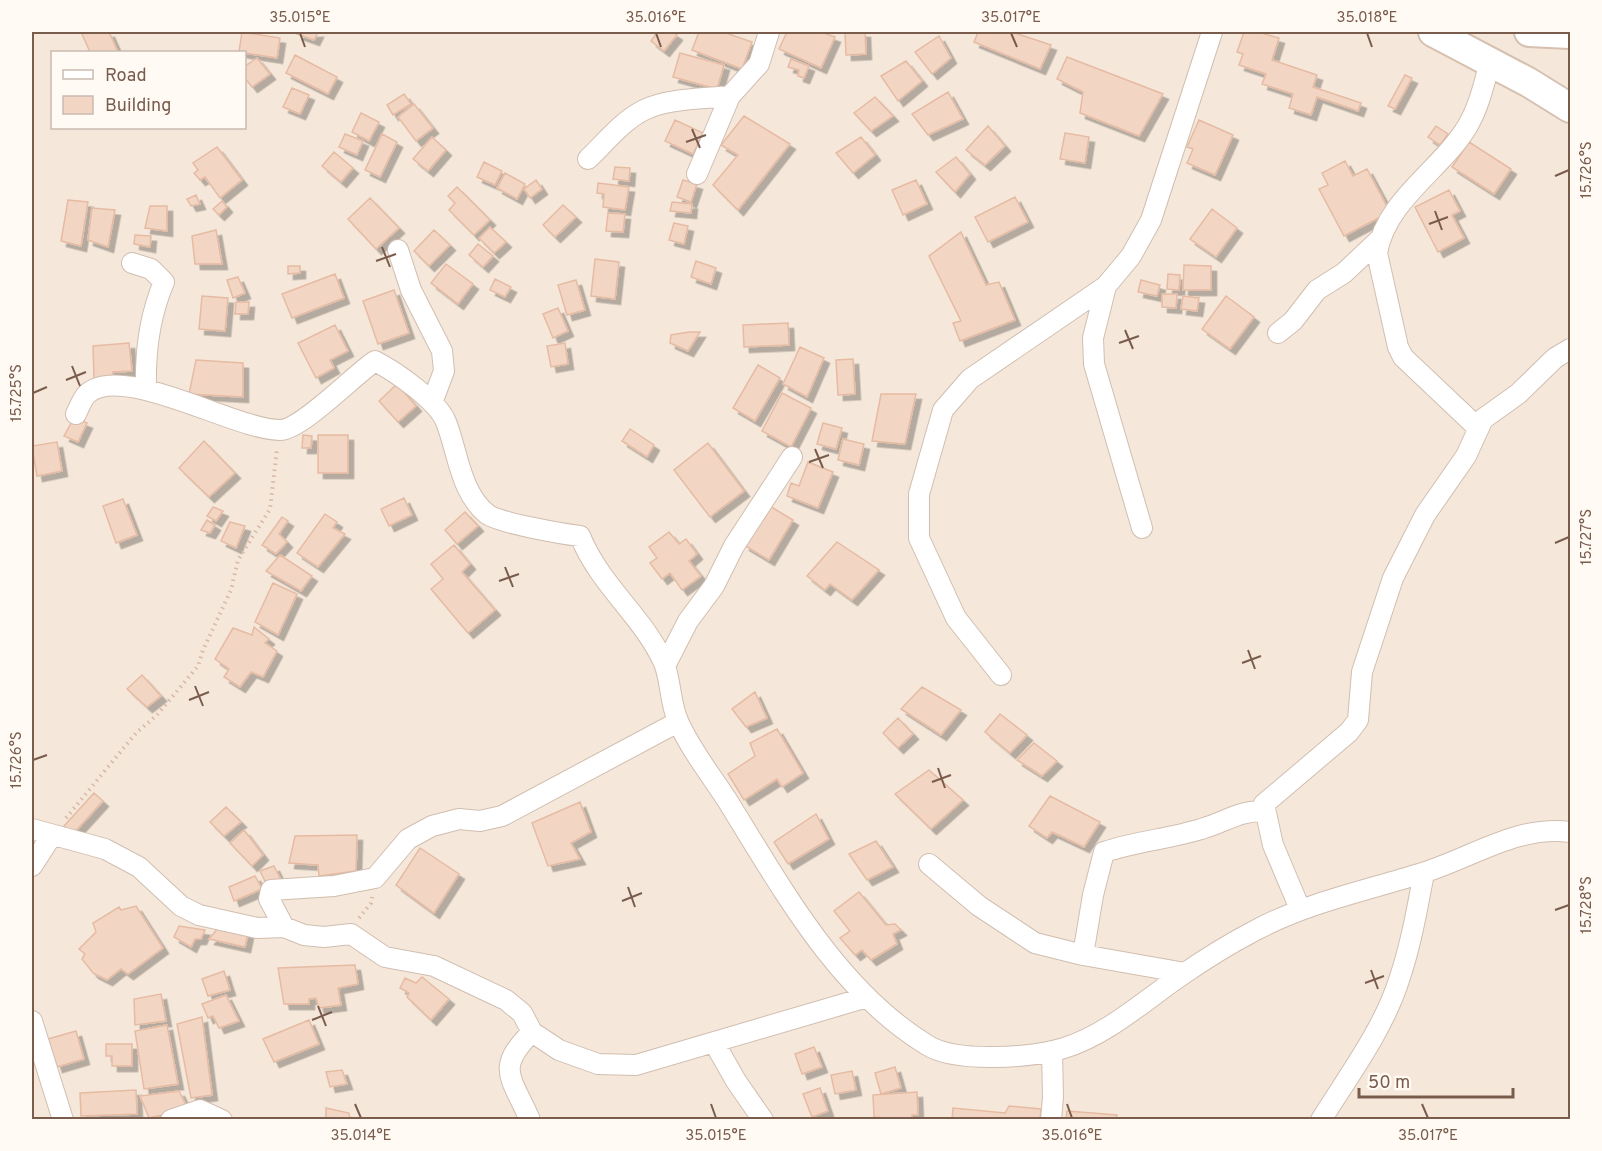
<svg xmlns="http://www.w3.org/2000/svg" width="1602" height="1151" viewBox="0 0 1602 1151" font-family="Overpass,sans-serif">
  <style>
    .residential { fill: #f5e8da; fill-rule: evenodd }
    .building { fill: #f3d5c3; stroke: #e6bba3; stroke-width: 1.5; filter: url(#shadow) }
    .lines { fill: none; stroke-linecap: round; stroke-linejoin: round }
    .minor-casing { stroke: #d1beb0; stroke-width: 22 }
    .secondary-casing { stroke: #d6c0b0; stroke-width: 32 }
    .path { stroke: #d9b8a5; stroke-width: 4; stroke-dasharray: 1.5 4.5; stroke-linecap: butt }
    .minor { stroke: #fff; stroke-width: 20 }
    .secondary { stroke: #fff; stroke-width: 28 }
    .ticks { fill: none; stroke: #7a5c4d; stroke-width: 2 }
    .neatline { fill: none; stroke: #7a5c4d; stroke-width: 2 }
    .ticks-label { font-size: 15px; text-anchor: middle; fill: #7a5c4d }
  </style>
  <defs>
    <filter id="shadow"><feDropShadow dx="5.5" dy="5.5" stdDeviation="0" flood-color="#0004"/></filter>
  </defs>
  <rect width="100%" height="100%" fill="#fdf6ec"/>
  <path class="residential" d="M32,32H1570V1119H33ZM52,52H244V128H52Z"/>
  <path class="building" d="M81,32H109L118,52H90Z
    M242,32L280,38L277,58L239,52Z
    M299,32H318L314,40L297,34Z
    M652,32H673L677,35L664,51L651,41L656,34Z
    M699,32H723L752,42L742,69L692,50Z
    M787,32H821L835,37L821,68L779,49Z
    M845,32H865L866,54L846,55Z
    M978,32H1012L1051,45L1040,69L974,42Z
    M1244,32H1258L1279,38L1272,60L1317,75L1313,87L1361,103L1358,111L1317,97L1311,115L1289,108L1293,94L1262,84L1266,74L1239,65L1243,54L1237,52Z
    M939,36L951,58L932,74L915,52Z
    M680,53L724,65L717,89L673,77Z
    M295,55L337,77L328,94L286,73Z
    M1067,57L1163,94L1139,136L1080,113L1083,92L1057,79Z
    M257,58L270,74L252,87L244,77V67Z
    M791,59L809,66L804,78L798,76L799,70L788,67Z
    M906,61L922,81L898,101L881,76Z
    M1405,75L1412,78L1395,109L1388,106Z
    M292,88L309,95L300,114L283,107Z
    M948,92L963,119L928,135L912,114Z
    M404,94L411,104L393,115L387,105Z
    M875,97L893,116L871,131L854,113Z
    M414,104L433,128L416,141L398,117Z
    M361,113L379,122L369,141L352,132Z
    M744,116L790,144L738,210L713,185L738,155L721,145Z
    M675,120L703,133L693,154L665,141Z
    M1199,120L1233,135L1215,175L1187,163L1193,149L1187,147Z
    M988,126L1005,146L985,165L966,150Z
    M1436,126L1448,134L1440,145L1428,137Z
    M1065,133L1089,137L1085,163L1060,159Z
    M345,134L363,141L357,155L339,147Z
    M382,134L397,142L380,177L365,170Z
    M432,137L446,150L428,171L413,159Z
    M861,137L875,155L853,173L836,153Z
    M1469,142L1511,169L1494,194L1452,167Z
    M217,147L242,180L220,198L205,177L200,180L194,173L198,170L193,163Z
    M334,152L353,168L341,182L322,166Z
    M956,157L970,174L955,192L936,172Z
    M1345,161L1353,176L1367,169L1390,212L1344,236L1319,189L1328,185L1322,173Z
    M484,162L502,171L495,185L477,177Z
    M615,167L630,168L629,181L613,179Z
    M505,173L525,184L517,199L497,188Z
    M536,180L542,189L530,198L524,189Z
    M683,180L697,184L691,202L677,197Z
    M916,180L927,204L903,215L892,190Z
    M598,183L629,187L625,210L603,207L604,194L597,193Z
    M457,187L490,220L474,235L449,210L455,203L448,196Z
    M1449,190L1460,211L1452,215L1464,238L1438,252L1415,207Z
    M196,195L200,204L191,206L187,199Z
    M1015,197L1028,222L988,242L975,217Z
    M370,198L399,228L376,249L348,219Z
    M68,200L88,202L81,246L61,241Z
    M222,201L227,207L219,215L213,209Z
    M672,202L692,204L691,213L670,211Z
    M563,205L576,217L555,237L543,225Z
    M150,206H167V231L145,228Z
    M92,208L115,210L108,247L88,240Z
    M1212,209L1237,228L1216,257L1190,239Z
    M608,213L625,214L623,232L606,231Z
    M674,223L688,226L684,244L669,240Z
    M490,227L506,242L494,253L479,238Z
    M216,230L222,264H195L192,236Z
    M434,230L450,245L429,266L414,251Z
    M961,232L986,285L999,282L1015,320L960,341L953,323L961,321L929,256Z
    M135,235L151,236L150,247L134,244Z
    M478,244L493,256L483,267L469,255Z
    M595,259L619,262L615,299L591,296Z
    M696,261L716,268L711,284L691,277Z
    M446,264L473,284L458,304L431,283Z
    M1184,265L1211,266V290H1183Z
    M288,266H300V273L288,274Z
    M335,274L344,298L292,318L282,294Z
    M1168,274L1180,275L1179,290L1167,289Z
    M238,277L245,293L233,298L227,280Z
    M495,279L511,287L505,297L490,290Z
    M576,280L585,310L567,315L558,285Z
    M1141,280L1160,285L1157,296L1138,292Z
    M394,290L409,333L378,344L363,301Z
    M1162,294H1177L1176,308L1162,307Z
    M202,296L228,298L225,331L199,329Z
    M1183,296L1199,298L1197,311L1181,309Z
    M1226,296L1254,317L1230,349L1202,329Z
    M236,302H249L248,314H235Z
    M558,308L568,331L553,338L543,314Z
    M788,323L789,345L744,347L743,325Z
    M335,325L348,351L330,360L334,368L316,378L298,343Z
    M689,332H700L688,351L670,343L671,335Z
    M129,343L132,371L113,372L111,380L94,378L93,346Z
    M565,343L568,364L551,367L547,346Z
    M800,347L824,358L807,397L783,384Z
    M853,359L855,394L838,395L836,360Z
    M196,360L243,363V397L189,394Z
    M758,365L780,378L755,421L733,408Z
    M397,384L416,406L398,422L379,401Z
    M782,393L811,408L791,447L762,431Z
    M881,394H916L905,444L872,441Z
    M74,418L87,423L78,442L64,436Z
    M823,423L842,428L836,449L817,444Z
    M630,429L654,445L647,457L622,441Z
    M303,435L312,436L311,448H302Z
    M318,435H348V473H318Z
    M843,439L864,444L859,465L838,460Z
    M204,441L235,473L209,497L179,468Z
    M57,442L62,471L37,476L32,446Z
    M708,443L744,491L710,517L674,470Z
    M808,462L833,472L818,508L787,496L791,483L799,486Z
    M404,498L412,515L389,526L381,509Z
    M123,499L137,535L116,543L103,506Z
    M768,505L793,520L769,560L744,545Z
    M213,507L223,511L216,521L207,516Z
    M465,512L478,526L457,544L445,530Z
    M325,514L337,522L333,528L345,534L318,567L297,553Z
    M282,517L288,521L279,534L287,542L276,554L262,545Z
    M207,520L215,525L210,533L201,530Z
    M230,522L245,526L236,548L221,541Z
    M669,532L679,544L686,539L697,554L689,561L701,576L682,590L670,573L662,579L650,563L657,558L649,547Z
    M837,542L879,570L852,600L830,584L825,590L807,576Z
    M454,545L470,564L462,572L495,610L468,633L431,589L443,579L431,564Z
    M280,555L312,576L301,591L266,571Z
    M273,583L297,594L278,635L255,622Z
    M254,627L269,639L265,643L277,651L263,677L251,672L240,687L224,677L229,669L215,659L233,628L252,635Z
    M142,675L161,696L147,707L127,689Z
    M922,687L961,710L941,735L901,709Z
    M755,692L767,718L746,727L732,709Z
    M1000,714L1027,735L1010,753L985,732Z
    M898,718L913,734L898,748L883,733Z
    M777,729L803,773L782,787L777,779L744,800L728,774L755,756L750,743Z
    M1034,743L1057,761L1042,776L1017,760Z
    M929,770L963,800L931,829L895,794Z
    M94,793L103,801L73,834L64,826Z
    M1050,796L1100,822L1084,847L1052,832L1047,838L1029,826Z
    M580,802L591,832L571,843L580,859L548,866L532,823Z
    M226,807L241,822L224,836L210,822Z
    M816,814L829,839L788,864L774,842Z
    M244,830L263,855L252,866L230,843Z
    M357,835L356,871L319,876L318,865L289,863L295,836Z
    M876,841L893,867L867,880L849,854Z
    M420,848L459,874L434,913L396,885Z
    M274,866L281,880L267,885L260,871Z
    M255,876L262,889L234,901L229,887Z
    M859,892L886,925L895,924L901,930L893,934L897,944L871,960L862,950L855,955L840,938L850,931L834,911Z
    M136,906L163,948L128,974L121,969L107,980L93,973L82,959L85,954L79,949L96,932L93,923L119,907L121,910Z
    M179,926L205,930L201,939H195L191,947L174,937Z
    M218,928L248,933L245,947L209,939Z
    M355,965L358,984L338,988L341,1005L319,1008L316,998L309,999V1004H284L278,968Z
    M224,971L230,990L208,996L202,979Z
    M422,977L449,999L431,1020L407,997L409,993L400,988L405,978L416,983Z
    M161,994L166,1021L135,1025L134,999Z
    M226,995L239,1021L219,1028L213,1016L208,1018L202,1004Z
    M202,1017L212,1095L191,1098L177,1024Z
    M309,1020L319,1044L274,1062L263,1039Z
    M167,1025L178,1084L144,1089L135,1031Z
    M76,1031L84,1059L57,1067L48,1039Z
    M106,1044H132V1066H112V1056H106Z
    M814,1047L822,1067L802,1074L795,1054Z
    M895,1067L901,1088L881,1094L875,1073Z
    M342,1070L347,1084L330,1087L326,1072Z
    M852,1071L856,1090L835,1094L831,1075Z
    M820,1088L828,1111L812,1117L803,1094Z
    M136,1090L137,1114L81,1116L80,1093Z
    M179,1091L188,1109L149,1118L140,1096Z
    M917,1092L918,1115H912V1120L874,1117L873,1095Z
    M1009,1106L1041,1109L1040,1120H952L953,1108L1005,1113Z
    M326,1108L349,1113L350,1120H326Z
    M1067,1111L1117,1115L1116,1120H1066Z"/>
  <g class="lines">
    <defs>
      <path id="minor" d="M588,159C605,143 622,121 644,110C668,98 703,99 730,96
        M697,174L730,96L759,64L769,32
        M398,250L411,290L442,351L444,371L433,400
        M132,263L151,269L164,282C149,317 145,351 146,388
        M1106,286L1093,338L1094,364L1142,528
        M1278,333L1293,321L1317,290L1344,273L1380,239
        M76,414C79,408 82,399 87,394C122,362 235,430 280,430C301,430 354,375 375,361C396,372 438,401 446,422C458,452 460,492 487,514C499,523 563,534 580,536C601,587 643,616 664,663C671,681 670,703 678,721C690,749 711,775 727,800C782,888 836,989 927,1045C955,1063 1032,1058 1064,1048C1107,1035 1145,1000 1182,975C1205,959 1231,943 1256,930C1307,903 1364,891 1419,874C1468,860 1518,824 1570,832
        M1478,428L1403,357L1398,347L1377,253C1386,200 1441,170 1467,127C1479,107 1484,84 1490,62
        M665,666L688,621L714,586L734,546L792,457
        M1001,675L956,618L919,538V494L943,410L970,379L1106,286L1131,256L1151,220L1212,32
        M32,829L105,849L139,867L181,906L199,915L257,928L284,927L304,935L324,937L351,934L385,957L434,966L506,1000L522,1013L532,1032L559,1050L598,1064L636,1065L864,998
        M929,864L979,906L1035,943L1083,955L1185,973
        M32,866L52,835
        M1300,909L1273,845L1264,804L1349,732L1358,720L1362,672L1393,578L1425,515L1466,456L1483,419L1518,394L1555,358L1570,349
        M284,927L269,899L271,890L334,886L375,878L408,839L432,826L459,819L480,821L502,816L678,722
        M1083,955L1093,895L1104,852C1137,841 1169,839 1201,829C1226,822 1237,811 1264,811
        M32,1021L63,1120
        M715,1044L736,1081L763,1120
        M171,1120L200,1110L222,1120
        M530,1120C511,1076 495,1069 532,1032
        M1051,1120L1053,1097L1052,1051
        M1321,1120C1349,1075 1383,1030 1399,980C1411,945 1417,909 1424,873"/>
      <path id="secondary" d="M1433,32L1528,82L1570,108
        M1529,32L1570,34"/>
    </defs>
    <use href="#minor" class="minor-casing"/>
    <use href="#secondary" class="secondary-casing"/>
    <path class="path" d="M66,818L136,733L157,715L198,666L203,650L231,590L238,560L270,509L277,449
      M359,918L371,903L372,897"/>
    <use href="#minor" class="minor"/>
    <use href="#secondary" class="secondary"/>
  </g>
  <path class="ticks" d="M300,33L305,47M656,33L661,47M1011,33L1017,47M1367,33L1372,47M692,129L700,148M686,142L706,135M1555,176L1569,170M1435,211L1442,230M1429,224L1448,217M382,247L390,267M376,261L396,254M1125,330L1133,349M1119,343L1139,336M72,366L80,386M66,380L86,372M33,393L47,387M815,449L823,468M809,462L829,455M1555,543L1569,537M505,567L513,587M499,581L519,574M1248,650L1255,669M1242,663L1261,656M195,686L203,706M189,700L209,692M33,760L47,755M938,768L945,788M932,782L951,775M628,887L635,907M622,901L642,893M1555,910L1569,905M1371,970L1378,989M1365,983L1384,976M318,1006L326,1026M312,1020L332,1012M355,1104L361,1118M711,1104L716,1118M1067,1104L1072,1118M1422,1104L1428,1118"/>
  <rect width="1602" height="1151" fill="none" stroke="#fffaf3" stroke-width="66"/>
  <rect x="51" y="51" width="195" height="78" fill="#fffaf3" stroke="#cabbb1" stroke-width="1.5"/>
  <rect x="63" y="70" width="30" height="9" fill="#ffffff" stroke="#cabbb1" stroke-width="1.5"/>
  <text x="105" y="81" font-size="18" fill="#7a5c4d">Road</text>
  <rect x="63" y="96" width="30" height="18" fill="#f3d5c3" stroke="#cabbb1" stroke-width="1.5"/>
  <text x="105" y="111" font-size="18" fill="#7a5c4d">Building</text>
  <path d="M1359 1088v9h154v-9" fill="none" stroke="#7a5c4d" stroke-width="3"/>
  <text x="1368" y="1088" font-size="18" fill="#7a5c4d" stroke="#fffaf3" stroke-width="4.5" paint-order="stroke">50 m</text>
  <rect x="33" y="33" width="1536" height="1085" class="neatline"/>
  <g class="ticks-label">
    <text x="300" y="22">35.015°E</text>
    <text x="656" y="22">35.016°E</text>
    <text x="1011" y="22">35.017°E</text>
    <text x="1367" y="22">35.018°E</text>
    <text transform="translate(1586 170) rotate(-90)" y="5">15.726°S</text>
    <text transform="translate(16 393) rotate(-90)" y="5">15.725°S</text>
    <text transform="translate(1586 537) rotate(-90)" y="5">15.727°S</text>
    <text transform="translate(16 760) rotate(-90)" y="5">15.726°S</text>
    <text transform="translate(1586 905) rotate(-90)" y="5">15.728°S</text>
    <text x="361" y="1140">35.014°E</text>
    <text x="716" y="1140">35.015°E</text>
    <text x="1072" y="1140">35.016°E</text>
    <text x="1428" y="1140">35.017°E</text>
  </g>
</svg>
